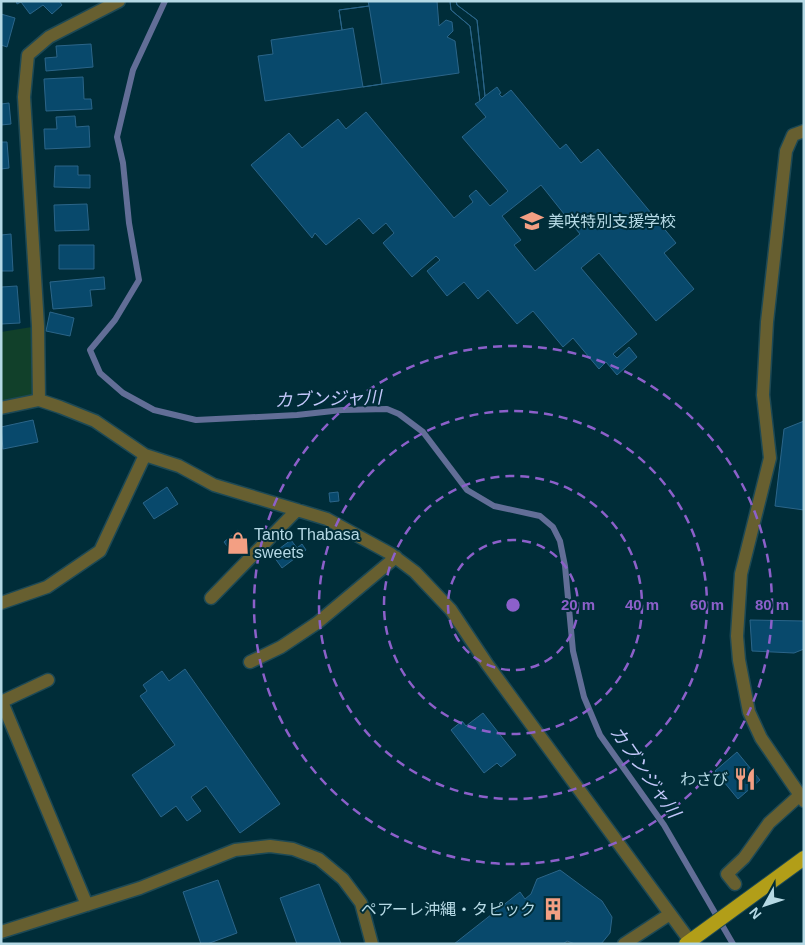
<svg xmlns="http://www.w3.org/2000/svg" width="805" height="945" viewBox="0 0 805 945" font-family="Helvetica,'Noto Sans JP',sans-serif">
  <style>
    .green { fill: #11402a }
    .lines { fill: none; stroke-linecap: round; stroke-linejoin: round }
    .stream { stroke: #626e97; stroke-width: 6 }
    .building { fill: #08496c; stroke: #2b6589; fill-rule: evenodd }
    .minor-casing { stroke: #1d4955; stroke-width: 15 }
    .trunk-casing { stroke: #1d4955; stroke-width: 16 }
    .minor { stroke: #675f30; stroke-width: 12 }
    .trunk { stroke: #b29e18; stroke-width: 14 }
    .ring { fill: none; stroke: #8c60ca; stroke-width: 2.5; stroke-dasharray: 9 6 }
    .labels { text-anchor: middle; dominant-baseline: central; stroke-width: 4; stroke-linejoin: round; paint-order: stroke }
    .poi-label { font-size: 16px; fill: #b5d9e5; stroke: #002d39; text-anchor: start }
    .water-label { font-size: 18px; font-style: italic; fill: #c3c8fb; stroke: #002d39 }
    .centre { fill: #8c60ca; stroke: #002d39; stroke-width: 2.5 }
    .ring-label { font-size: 15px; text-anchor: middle; font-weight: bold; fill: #8c60ca; stroke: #002d39; stroke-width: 4; stroke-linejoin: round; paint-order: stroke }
  </style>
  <rect width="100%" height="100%" fill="#002d39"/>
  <path class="green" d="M38,326L39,400L1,408V332Z"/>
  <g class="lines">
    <path class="stream" d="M165,1L133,70L117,137L123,163L129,223L139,280L115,320L90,350L100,373L123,393L154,410L196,420L297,415L342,410L387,409L399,414L423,432L467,490L494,506L540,516L553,527L560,541L565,566L573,651L584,697L600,735L664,825L733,944"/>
  </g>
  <path class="building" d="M16,1H59L62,5L52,14L43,5L30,14L21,2L17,4Z
    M368,1H437L439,26L446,20L452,22L453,31L447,37L455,41L459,73L265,101L258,56L273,54L271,40L342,30L339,10L369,6Z
    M450,1H456L457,5L477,20L485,96L497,87L501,93L499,94L502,97L511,90L560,149L566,144L581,163L598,149L676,243L664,253L694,289L656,321L599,253L581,268L637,334L613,354L617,358L629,347L637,357L617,375L606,362L599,369L573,338L563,347L533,311L517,324L488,290L478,299L464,282L447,296L427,271L440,260L436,256L412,277L383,243L394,233L386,223L373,234L359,218L326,245L315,233L312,238L251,165L289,133L302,148L338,119L346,129L366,112L454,218L473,202L469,196L476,190L490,206L508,191L462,137L486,117L475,104L480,101L470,26L451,10ZM541,185L580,234L535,271L514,245L521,240L502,216Z
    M450,1H456L457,5L477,20L485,96L480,101L470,26L451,10Z
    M369,6L382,84L363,87L353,28L342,30L339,10Z
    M1,14L15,18L7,47L1,45Z
    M91,44L93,67L46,71L45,58L57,57L56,46Z
    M83,77L84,99H91L92,109L46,111L44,79Z
    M9,103L11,124L1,125V104Z
    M75,116L76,127L89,126L90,147L45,149L44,129H57L56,117Z
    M1,142H7L9,168L1,169Z
    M55,166H78V175H90V188L54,187Z
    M87,204L89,230L55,231L54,205Z
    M11,234L13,271H1V235Z
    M59,245H94V269H59Z
    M104,277L105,289L90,290L92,306L53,309L50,282Z
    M17,286L20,323L1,324V287Z
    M50,312L74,318L70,336L46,331Z
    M33,420L38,442L3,449L1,427Z
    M804,421V510L775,506L784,429Z
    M167,487L178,504L154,519L143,503Z
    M338,492L339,501L330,502L329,493Z
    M238,530L249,544L234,555L224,542Z
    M291,540L297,548L302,544L306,550L282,568L272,554Z
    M750,620L804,621V649L794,653L752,651Z
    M185,669L280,804L240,833L206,786L191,797L201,811L187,821L176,806L161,817L132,775L175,745L140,696L147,691L143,685L162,671L169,681Z
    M483,713L516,755L501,767L497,763L484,773L451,730L462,721L466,726Z
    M737,752L760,780L738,799L715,771Z
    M560,870L602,901L612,917L610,933L601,944H575L567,941L563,944H454L520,892L525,899L531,894L537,879Z
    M218,880L237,933L207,944H201L183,892Z
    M319,884L341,944H297L280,898Z"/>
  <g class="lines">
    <defs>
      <path id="minor" d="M804,131L793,135L786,151L767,322L763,395L770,458L741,574L737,636L739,660L749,712L761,738L804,801
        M39,400L38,326L24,97L28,55L49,37L119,1
        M1,408L39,400L60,407L95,421L145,455L179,466L214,485L327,519L391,554L415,572L451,610L487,664L690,941
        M211,598L297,510
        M1,603L47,587L100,551L145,455
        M250,662L281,647L317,623L396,557
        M1,702L48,680
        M2,702L87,905
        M735,884L727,874L744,858L769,823L800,795
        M1,932L140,888L235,850L270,846L293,849L319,859L343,879L361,903L372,944
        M624,944L670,914"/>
      <path id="trunk" d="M686,944L804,858"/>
    </defs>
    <use href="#minor" class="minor-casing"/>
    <use href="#trunk" class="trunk-casing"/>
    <use href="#minor" class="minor"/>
    <use href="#trunk" class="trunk"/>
  </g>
  <g class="ring">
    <circle cx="513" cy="605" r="65"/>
    <circle cx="513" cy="605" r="129"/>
    <circle cx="513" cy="605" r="194"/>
    <circle cx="513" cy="605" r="259"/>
  </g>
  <defs>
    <symbol id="school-bare" viewBox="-9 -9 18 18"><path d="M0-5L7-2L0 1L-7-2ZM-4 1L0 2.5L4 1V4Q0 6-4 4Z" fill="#f39f83" stroke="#002d39" stroke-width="2.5" paint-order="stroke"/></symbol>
    <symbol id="shop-bare" viewBox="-9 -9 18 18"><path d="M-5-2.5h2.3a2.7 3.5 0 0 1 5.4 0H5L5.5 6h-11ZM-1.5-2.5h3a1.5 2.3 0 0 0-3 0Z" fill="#f39f83" stroke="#002d39" stroke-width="2.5" paint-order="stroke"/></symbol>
    <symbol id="restaurant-bare" viewBox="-9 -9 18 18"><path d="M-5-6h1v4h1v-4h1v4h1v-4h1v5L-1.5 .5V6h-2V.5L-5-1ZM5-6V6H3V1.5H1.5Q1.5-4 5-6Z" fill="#f39f83" stroke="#002d39" stroke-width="2.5" paint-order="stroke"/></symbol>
    <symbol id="building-bare" viewBox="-9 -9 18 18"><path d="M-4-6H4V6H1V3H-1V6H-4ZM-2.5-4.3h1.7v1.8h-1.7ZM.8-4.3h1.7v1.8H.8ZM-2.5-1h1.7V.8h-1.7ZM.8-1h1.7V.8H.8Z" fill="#f39f83" stroke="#002d39" stroke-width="2.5" paint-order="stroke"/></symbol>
  </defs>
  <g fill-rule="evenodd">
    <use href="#school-bare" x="516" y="205" width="32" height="32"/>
    <use href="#shop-bare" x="222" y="527" width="32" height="32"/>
    <use href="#restaurant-bare" x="729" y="763" width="32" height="32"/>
    <use href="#building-bare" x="537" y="893" width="32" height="32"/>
  </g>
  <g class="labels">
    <g class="poi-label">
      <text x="548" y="221">美咲特別支援学校</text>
      <text x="254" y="534">Tanto Thabasa<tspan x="254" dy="18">sweets</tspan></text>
      <text x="728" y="779" text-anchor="end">わさび</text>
      <text x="536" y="909" text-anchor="end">ペアーレ沖縄・タピック</text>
    </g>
    <g class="water-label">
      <text transform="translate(328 399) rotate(-2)">カブンジャ川</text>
      <text transform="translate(645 772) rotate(55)">カブンジャ川</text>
    </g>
  </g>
  <circle cx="513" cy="605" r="8" class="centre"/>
  <g class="ring-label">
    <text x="578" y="610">20 m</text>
    <text x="642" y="610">40 m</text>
    <text x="707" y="610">60 m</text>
    <text x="772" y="610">80 m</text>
  </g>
  <rect width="805" height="945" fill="none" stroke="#b5d9e5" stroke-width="5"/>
  <g transform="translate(765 905) rotate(230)" stroke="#002d39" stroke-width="4" paint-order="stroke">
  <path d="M0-4L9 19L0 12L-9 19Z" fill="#b5d9e5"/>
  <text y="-8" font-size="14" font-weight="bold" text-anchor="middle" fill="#b5d9e5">N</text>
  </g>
</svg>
